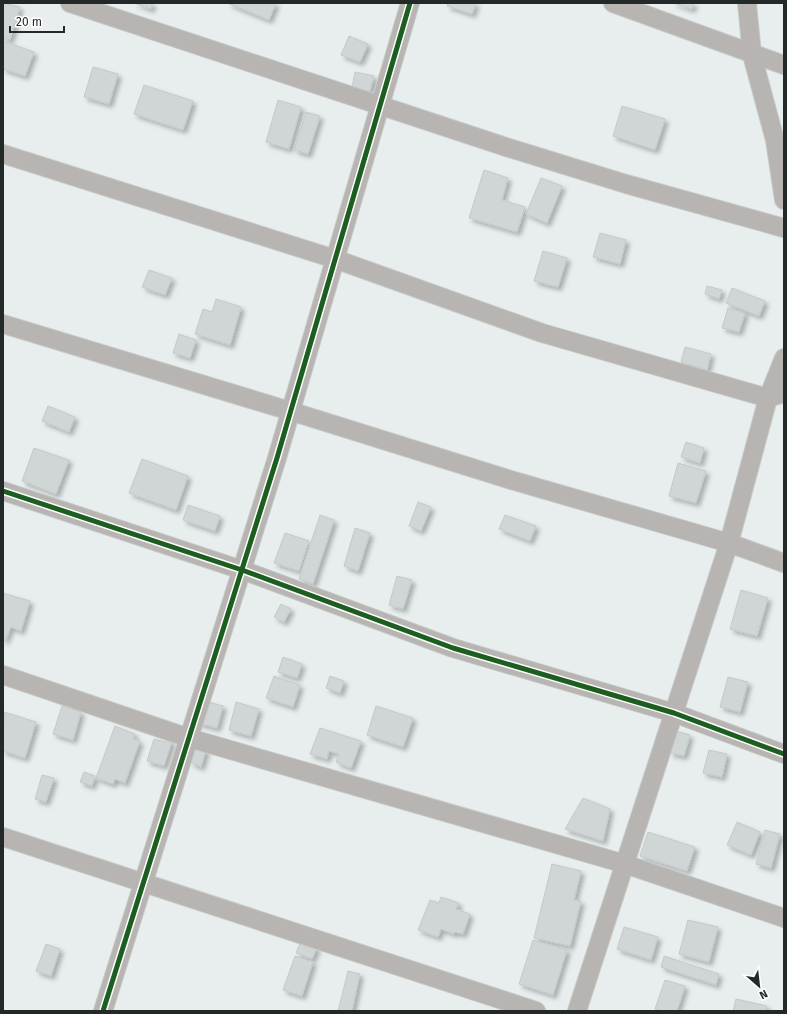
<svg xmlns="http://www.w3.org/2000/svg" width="787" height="1014" viewBox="0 0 787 1014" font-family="'Fira Sans',sans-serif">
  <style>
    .building { fill: #d0d5d5; stroke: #c4c8c8; filter: url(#shadow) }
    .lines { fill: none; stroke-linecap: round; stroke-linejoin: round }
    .minor-casing { stroke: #c5caca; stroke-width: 20 }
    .minor { stroke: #b7b4b1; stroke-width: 18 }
    .cycleway-casing { stroke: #fff; stroke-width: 8 }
    .cycleway { stroke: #1b5e20; stroke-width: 5 }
  </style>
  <defs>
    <filter id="shadow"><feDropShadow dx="3.5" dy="3.5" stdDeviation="2" flood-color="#0004"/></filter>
  </defs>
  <rect width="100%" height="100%" fill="#e8eeee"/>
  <path class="building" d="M3,3L20,7L10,40L3,38Z
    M134,3H153L151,9Z
    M227,3H276L269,20Z
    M448,3H476L472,14L447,6Z
    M673,3H694L692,9Z
    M349,36L368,44L360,62L341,55Z
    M3,41L34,52L25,76L3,69Z
    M93,67L118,74L109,104L84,97Z
    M355,72L374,76L370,91L352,88Z
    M144,85L193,101L183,130L134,114Z
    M278,100L301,107L289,149L266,142Z
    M622,106L665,119L655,150L613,136Z
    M306,112L320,116L308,154L294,150Z
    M484,170L508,178L502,200L525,207L517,232L469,218Z
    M541,178L562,186L547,223L526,214Z
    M600,233L626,240L620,264L593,257Z
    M543,251L567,258L558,287L534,281Z
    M149,270L172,278L165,295L142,287Z
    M707,286L722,290L719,299L705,294Z
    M732,288L765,301L759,316L726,303Z
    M216,299L241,307L230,345L195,334L203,309L212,312Z
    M728,308L745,313L739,332L722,328Z
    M179,334L196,340L190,358L173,353Z
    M685,347L711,354L707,370L681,362Z
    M48,406L75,417L69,432L42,421Z
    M686,442L704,448L700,463L681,457Z
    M34,448L69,460L56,494L22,481Z
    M142,459L188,476L176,510L129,493Z
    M678,463L706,471L696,503L669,496Z
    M418,502L431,507L421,531L409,526Z
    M188,505L220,516L215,531L183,520Z
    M320,515L334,520L313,584L299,579Z
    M505,515L536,526L530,541L499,529Z
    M355,528L370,533L358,571L344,566Z
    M285,533L309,541L299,571L274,563Z
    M397,576L412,580L403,609L389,605Z
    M741,590L768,598L757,636L730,629Z
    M3,593L30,601L21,631L11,627L5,641L3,640Z
    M281,604L291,609L284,622L274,617Z
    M283,657L302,664L297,678L278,672Z
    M274,676L300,685L293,707L266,698Z
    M330,676L344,681L340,693L326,688Z
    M728,677L748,682L740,712L720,707Z
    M205,701L223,706L217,728L198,723Z
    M236,702L259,709L251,736L229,730Z
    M62,706L81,712L73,740L53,734Z
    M376,706L413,718L403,747L367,735Z
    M4,712L36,722L25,758L3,751Z
    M115,726L135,734L133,739L140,741L125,783L115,779L113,784L96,778Z
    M320,728L361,741L351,768L336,762L339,754L329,751L327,759L310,754Z
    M676,731L690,735L684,756L670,753Z
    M154,739L165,742L166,739L172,741L164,766L147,761Z
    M196,747L206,750L201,767L191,763Z
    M709,750L727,754L722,777L703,773Z
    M84,772L95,776L92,786L80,782Z
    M42,775L54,778L46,802L35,799Z
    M583,798L610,809L603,841L565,829Z
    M737,822L760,832L751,855L727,845Z
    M765,830L780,834L771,868L756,864Z
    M648,832L695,847L687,871L640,856Z
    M552,864L581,871L574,900L581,901L570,946L534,938Z
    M441,897L459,903L456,909L470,914L463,934L455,932L454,934L441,929L438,937L418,930L430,900L439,903Z
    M688,920L718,927L709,962L679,954Z
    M624,927L658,937L651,960L617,949Z
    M533,940L567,950L553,995L519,984Z
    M301,941L317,948L312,959L296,953Z
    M46,944L60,949L51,976L36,971Z
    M295,956L313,962L302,996L283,990Z
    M664,956L719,974L716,985L661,967Z
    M348,971L360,974L352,1011H338Z
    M665,980L685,986L677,1011H662L655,1009Z
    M736,999L767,1006L766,1011H733Z"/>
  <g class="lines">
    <defs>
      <path id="minor" d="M70,3L506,147L626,184L784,228
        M613,3L784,65
        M747,3L752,55L775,140L784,200
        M3,154L335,259L542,333L768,398L784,393
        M3,324L290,411L511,480L729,543L784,563
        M3,491L242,570L453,648L674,713L784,754
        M3,675L189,738L625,864L784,918
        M3,837L536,1011
        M103,1011L277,458L410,3
        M577,1011L729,543L768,398L784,358"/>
    </defs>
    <use href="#minor" class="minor-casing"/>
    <use href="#minor" class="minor"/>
    <defs>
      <path id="cycleway" d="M3,491L242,570L453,648L674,713L784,754
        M103,1011L277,458L410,3"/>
    </defs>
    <use href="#cycleway" class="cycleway-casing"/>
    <use href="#cycleway" class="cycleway"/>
  </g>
  <rect width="787" height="1014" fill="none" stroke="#232828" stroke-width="8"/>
  <g transform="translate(759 986) rotate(152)" stroke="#ffffff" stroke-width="3" paint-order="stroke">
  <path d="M0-3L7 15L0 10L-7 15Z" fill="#232828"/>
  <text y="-6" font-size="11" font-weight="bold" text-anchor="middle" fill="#232828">N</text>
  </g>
  <path d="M10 26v6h54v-6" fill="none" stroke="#232828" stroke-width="2"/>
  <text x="16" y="26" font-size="12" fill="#232828" stroke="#ffffff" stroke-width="3" paint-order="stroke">20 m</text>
</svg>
